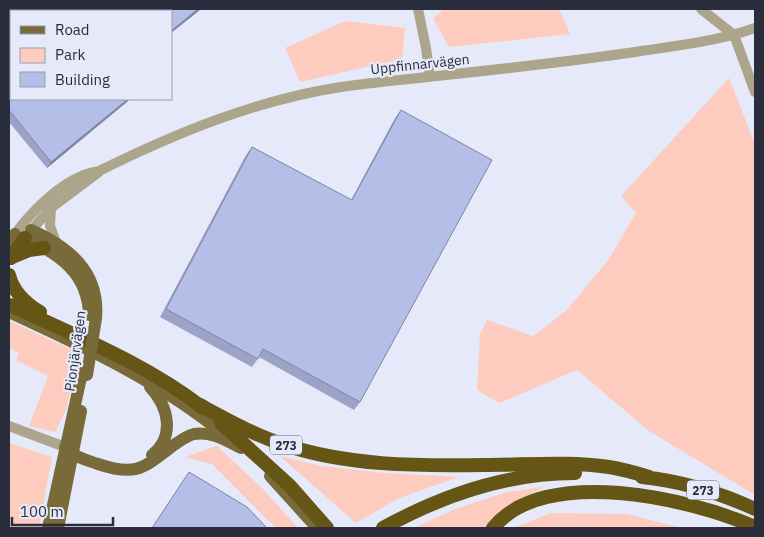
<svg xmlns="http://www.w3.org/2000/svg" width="764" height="537" viewBox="0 0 764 537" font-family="'IBM Plex Sans',sans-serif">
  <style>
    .green { fill: #feccbf }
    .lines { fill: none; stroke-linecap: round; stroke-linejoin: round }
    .minor { stroke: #aca58b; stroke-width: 10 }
    .major { stroke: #786b39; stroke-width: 12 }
    .highway { stroke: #655616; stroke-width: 14 }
    .major-bridge { stroke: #786b39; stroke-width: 12 }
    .wall { fill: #9ca3c6 }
    .shaded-wall { fill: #7f85a1 }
    .building { fill: #b5bee6; stroke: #7f85a1 }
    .labels { text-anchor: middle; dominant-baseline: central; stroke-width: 4.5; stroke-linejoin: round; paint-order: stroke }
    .shield { fill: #e5e9fa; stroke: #616575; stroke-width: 1 }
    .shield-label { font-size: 12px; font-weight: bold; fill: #292d3c }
    .street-label { font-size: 14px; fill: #292d3c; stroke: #e5e9fa }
  </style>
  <rect width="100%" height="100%" fill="#e5e9fa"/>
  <path class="green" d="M444,9H559L570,34L449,47L433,18Z
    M345,21L405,28L402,59L300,82L285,48Z
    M729,78L755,144V495L649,431L577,370L499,403L477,390L480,334L487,320L533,336L566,311L609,259L636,213L621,196Z
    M9,321L79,353L66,410L55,432L29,426L48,376L16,360L19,353L9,348Z
    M9,443L52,457L39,528H9Z
    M217,446L262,488L298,528H276L212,464L185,457Z
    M280,456L321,466L385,473L459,477L399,498L356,523Z
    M547,486C524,497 499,507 484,528H414L455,509L504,493Z
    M551,513L627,514L682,528H516L520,525Z"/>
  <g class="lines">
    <path class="minor" d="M418,9L426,48L430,77
      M701,9L734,35L755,92
      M51,208L50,226L56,242
      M15,234C31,212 58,185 84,175C88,173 94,172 99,171C176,133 256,100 341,87C376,82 411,79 446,75C511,68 576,61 641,51C680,45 718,41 755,28
      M27,235L51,208L99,172
      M9,426L65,447"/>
    <path class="major" d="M31,230C69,247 100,272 96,318
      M25,238C59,254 88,273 89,315
      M9,241L15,234
      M9,312C85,347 163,383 227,437
      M150,387C168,406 176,436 152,455
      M65,447C76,458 84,459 98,464C137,477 143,468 174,445C180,441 186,436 194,434C211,431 227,441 241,448
      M270,476L317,528
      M48,528L82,373
      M58,528L81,411"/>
    <path class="highway" d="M12,257L29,250L44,248
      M11,258L25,238
      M9,275C13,292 25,303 40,312
      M10,305C76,336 145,363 203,408
      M196,403C224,418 252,434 282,444C347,466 416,466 484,465C525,465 568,461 609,467C622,469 636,473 649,477
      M221,423L290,486L327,528
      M642,477C681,481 720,493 755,509
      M383,528C441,496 508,473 575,473
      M493,528C545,464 691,499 755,527"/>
    <path class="major-bridge" d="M87,375L96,318"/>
  </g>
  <path class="wall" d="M104,9H201L171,33V11H106Z
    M9,21L11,99H130L128,101L47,168L9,122Z
    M401,110L360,402L354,410L259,357L252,367L160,317L246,155L252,147L351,200L395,118Z"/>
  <path class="shaded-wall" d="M198,9H201L171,33V31Z
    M128,99H130L128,101L47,168L51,162Z"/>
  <path class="building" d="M24,9H61L63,11H21Z
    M113,9H198L171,31V11H116Z
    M11,19V99H128L51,162L9,110V21Z
    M401,110L492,160L360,402L263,349L258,359L166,309L252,147L352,200Z
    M189,472L247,507L267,528H152Z"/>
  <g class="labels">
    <g class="shield">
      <rect x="270" y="435.5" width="32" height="19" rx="4"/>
      <rect x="687" y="480.5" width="32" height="19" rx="4"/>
    </g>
    <g class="shield-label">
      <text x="286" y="445">273</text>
      <text x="703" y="490">273</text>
    </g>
    <g class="street-label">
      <text transform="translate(420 64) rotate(-6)">Uppfinnarvägen</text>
      <text transform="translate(75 351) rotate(-82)">Pionjärvägen</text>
    </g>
  </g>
  <rect width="764" height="537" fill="none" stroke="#292d3c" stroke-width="20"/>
  <rect x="10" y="10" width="162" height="90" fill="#e5e9fa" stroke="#9a9eae"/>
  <rect x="20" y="26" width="25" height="8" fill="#786b39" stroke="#9a9eae"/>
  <text x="55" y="35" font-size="15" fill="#292d3c">Road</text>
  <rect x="20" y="48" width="25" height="15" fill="#feccbf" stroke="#9a9eae"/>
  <text x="55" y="60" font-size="15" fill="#292d3c">Park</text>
  <rect x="20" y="72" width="25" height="15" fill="#b5bee6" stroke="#9a9eae"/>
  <text x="55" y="85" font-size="15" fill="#292d3c">Building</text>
  <path d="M12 517v8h101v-8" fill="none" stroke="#292d3c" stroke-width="2.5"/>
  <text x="20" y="517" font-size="15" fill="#292d3c" stroke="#e5e9fa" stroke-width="4" paint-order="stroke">100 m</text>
</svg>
